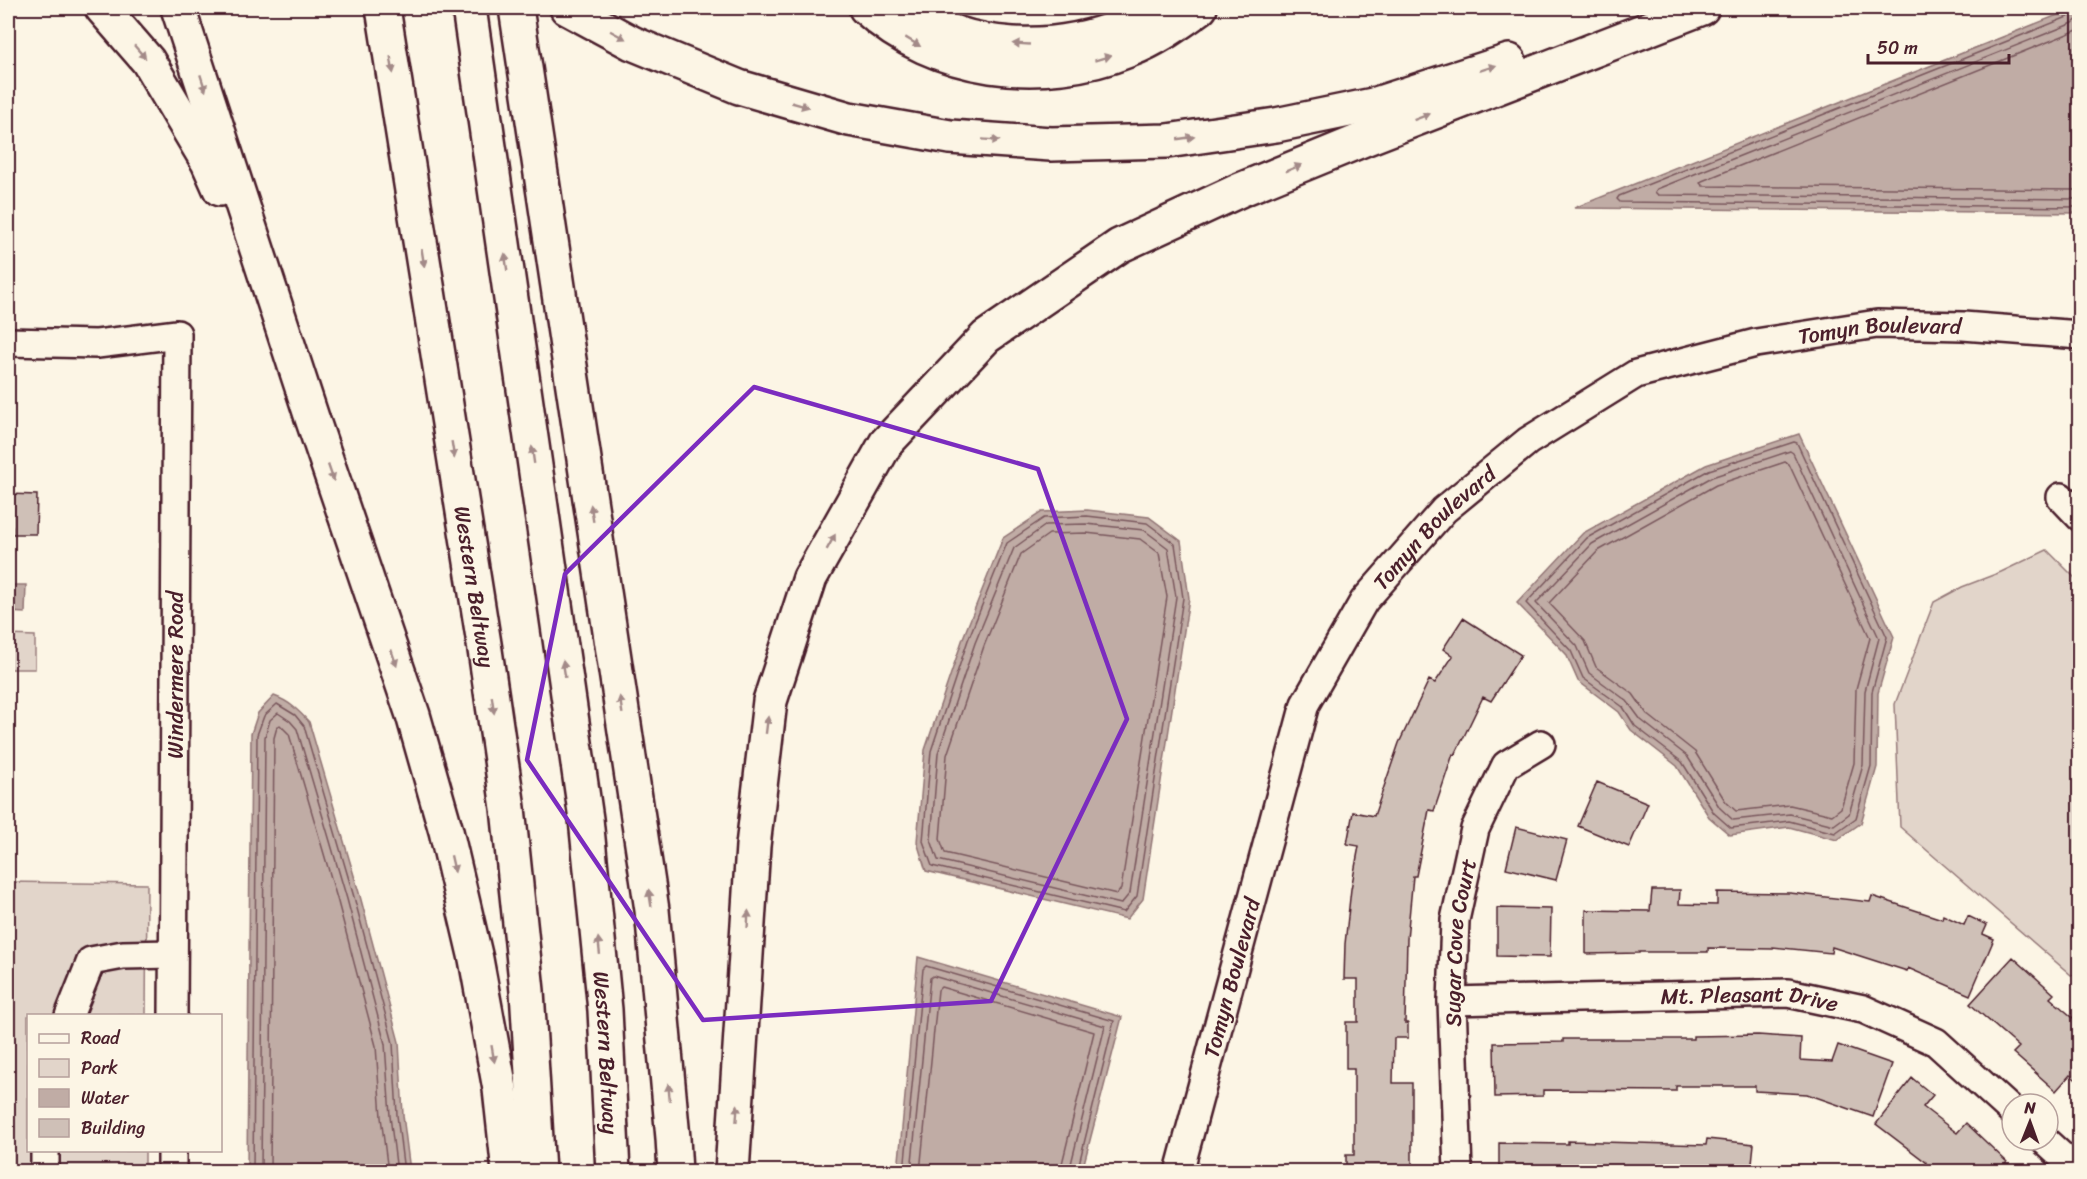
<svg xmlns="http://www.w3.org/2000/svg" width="2087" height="1179" viewBox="0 0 2087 1179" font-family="Sriracha,sans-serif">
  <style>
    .green { fill: #e2d5ca; stroke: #967a7a; stroke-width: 1.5 }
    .water { fill: #c0aca5; stroke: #917474; stroke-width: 1.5 }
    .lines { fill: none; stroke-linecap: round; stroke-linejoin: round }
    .shore { stroke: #79575c; stroke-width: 1.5 }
    .building { fill: #cfc0b7; stroke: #4a1f2b; stroke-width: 1.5 }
    .minor-casing { stroke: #4a1f2b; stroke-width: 32 }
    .highway-casing { stroke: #4a1f2b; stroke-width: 38 }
    .minor { stroke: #fcf5e5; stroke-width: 27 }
    .highway { stroke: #fcf5e5; stroke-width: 33 }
    .oneway { fill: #a38a88 }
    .marked { fill: none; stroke: #7b2cbf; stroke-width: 4.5; stroke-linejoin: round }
    .labels { text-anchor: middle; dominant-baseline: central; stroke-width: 4.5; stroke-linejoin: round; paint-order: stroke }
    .street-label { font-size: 22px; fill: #4a1f2b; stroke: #fcf5e5 }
  </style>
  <rect width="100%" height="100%" fill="#fcf5e5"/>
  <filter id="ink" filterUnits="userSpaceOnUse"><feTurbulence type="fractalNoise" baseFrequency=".0167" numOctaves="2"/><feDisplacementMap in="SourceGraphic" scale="12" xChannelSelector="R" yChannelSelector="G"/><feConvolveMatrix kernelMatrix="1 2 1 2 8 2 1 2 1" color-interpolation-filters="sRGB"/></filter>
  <g filter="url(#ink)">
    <path class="green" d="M2047,550L2079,582V975H2071L1900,827L1895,704L1934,602L1962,587L2001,572Z
      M8,635L35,636V669H8Z
      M8,882L147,884L146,1015L28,1016V1150L145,1151V1171L8,1172Z"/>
    <path class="water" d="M2075,8H2080L2079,213L1574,208Z
      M1799,434L1894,637L1878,693L1877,767L1861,823L1837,840L1789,827L1730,835L1709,817L1677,766L1631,730L1619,712L1578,681L1566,654L1517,603L1583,533L1706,465Z
      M1087,510L1149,517L1181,541L1189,598L1143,899L1127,919L926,871L917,842L925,750L963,638L1003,538L1042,512Z
      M8,585H26L25,613L8,612Z
      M274,696C289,701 299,711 309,722L360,896L399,1042L403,1115L410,1171H247L251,734L258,713Z
      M918,957L1122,1017L1082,1171H898Z"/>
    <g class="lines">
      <path class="shore" d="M2074,8V12L2070,16L1619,196L1617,199L1620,202L2080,207
        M2080,17L2073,23L1657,189L1655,192L1658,195L2080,199
        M2080,29L1702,181L1700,183L1703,186L2080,190
        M1794,442L1797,443L1887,637L1872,692L1871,766L1856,818L1835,833L1789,821L1731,828L1714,813L1682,762L1635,726L1623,707L1583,678L1571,651L1526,603L1587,538L1709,470Z
        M1790,451L1793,453L1879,638L1865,691L1863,765L1849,814L1834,825L1790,814L1733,820L1720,808L1687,756L1641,720L1627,701L1589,673L1577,646L1536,603L1592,544L1712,477Z
        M1785,462L1789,464L1870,638L1856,689L1854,763L1841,808L1832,815L1790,805L1736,811L1726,802L1695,752L1647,714L1633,694L1596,667L1585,641L1549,603L1598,551L1716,485Z
        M1087,516L1147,523L1175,544L1183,598L1137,896L1124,912L932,866L923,841L931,751L968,640L1007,543L1044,518Z
        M1086,524L1144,530L1168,548L1176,597L1130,893L1121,904L938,860L931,840L938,753L975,643L1014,548L1046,525Z
        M1086,533L1140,539L1159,553L1167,597L1121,889L1117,894L945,853L940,839L947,755L984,646L1021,554L1049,534Z
        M253,1172L257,735L264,716L277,704L295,715L304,726L354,897L393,1043L397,1115L404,1172
        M261,1172L265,737L270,720L278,713L290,721L297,729L347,899L385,1044L390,1116L397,1172
        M270,1172L274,738L277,727L280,725L289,734L338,902L376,1046L381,1117L388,1172
        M904,1172L923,969L926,966L1114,1021L1077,1172
        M911,1172L930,978L933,976L1105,1026L1069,1172
        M920,1172L938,990L941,987L1094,1032L1060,1172"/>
    </g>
    <path class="building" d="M8,494L37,495L36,534H12V527H8Z
      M1463,618L1521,655L1491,701L1483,697L1455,755L1453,754L1434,811L1429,810L1416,876H1413L1407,939L1405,1023H1408V1038H1394L1393,1083H1412V1172H1346V1155H1354V1069H1346V1022H1358V979H1344L1345,944L1351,889L1359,846L1347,844L1353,812L1374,816L1399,743L1429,680L1435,683L1453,656L1443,649Z
      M1597,782L1648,803L1629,847L1578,826Z
      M1516,827L1567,840L1556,880L1506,868Z
      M1652,890H1680L1679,904L1717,905V892L1790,893L1870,902L1872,896L1942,919L1943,915L1964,925L1968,916L1987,925L1983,934L1994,939L1970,995L1908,968L1907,971L1832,947L1831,953L1773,947V949L1708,948V952H1639V953L1586,954V910L1650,911Z
      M1497,908L1551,909L1550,957L1497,956Z
      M2013,957L2054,994L2050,998L2079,1023V1082L2070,1075L2056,1091L2013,1053L2019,1047L1970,1004Z
      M1758,1035L1801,1038L1800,1060L1832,1062L1838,1045L1892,1064L1873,1117L1807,1094L1755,1091V1086H1676V1091L1543,1090V1096L1495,1097L1494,1043L1563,1042V1039H1693V1036Z
      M1912,1078L1933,1095L1923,1107L1957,1133L1966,1123L2007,1162L1998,1172H1920L1927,1163L1876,1124Z
      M1707,1139L1754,1144L1751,1172H1499V1143L1568,1144V1141L1706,1145Z"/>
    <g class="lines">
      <defs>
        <g id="minor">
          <path d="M8,342L97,344L177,334L173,1016"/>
          <path d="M2061,497L2080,517"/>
          <path id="s1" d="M1452,1001L1788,993L1863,1009L1936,1042L2012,1111"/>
          <path d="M69,1016L91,961L123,955L173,954"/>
          <path d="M2044,1140L2079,1172"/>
          <path d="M45,1150V1172"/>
          <path d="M172,1172V1150"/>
          <path id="s2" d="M1179,1172L1305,704L1364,601L1444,510L1528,441L1636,374L1756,343L1877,324L1963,326L2080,335"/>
          <path id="s3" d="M1458,1172L1452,1001L1455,920L1475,829L1506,765L1541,744"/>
        </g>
        <g id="highway">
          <path d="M102,8L148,61L208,162L220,189"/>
          <path d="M178,8L312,418L413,715L446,831L476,959L500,1089L509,1172"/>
          <path id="s4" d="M383,8L485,650L508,808L527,991L538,1172"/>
          <path id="s5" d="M469,8L586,819L605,1010L613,1172"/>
          <path d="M516,8L652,910L673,1138L675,1172"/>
          <path d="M567,8L632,43L739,87L849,119L950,137L1051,144L1167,141L1276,125L1373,105L1509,61"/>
          <path d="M866,8C935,72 1043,85 1129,50C1155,40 1178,24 1200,8"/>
          <path d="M908,8C968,53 1056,53 1124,25C1135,21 1146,13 1156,8"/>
          <path d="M732,1172L753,846L770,701L810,578L886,443L986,337L1119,246L1240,190L1367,138L1702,8"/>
        </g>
      </defs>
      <use href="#minor" class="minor-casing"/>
      <use href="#highway" class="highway-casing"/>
      <use href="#minor" class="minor"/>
      <use href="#highway" class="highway"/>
    </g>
    <defs><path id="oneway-solid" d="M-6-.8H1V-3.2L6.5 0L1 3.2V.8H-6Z" transform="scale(1.5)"/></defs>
    <g class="oneway">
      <use href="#oneway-solid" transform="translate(618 35) rotate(28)"/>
      <use href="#oneway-solid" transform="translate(913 42) rotate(31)"/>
      <use href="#oneway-solid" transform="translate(1021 44) rotate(-177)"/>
      <use href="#oneway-solid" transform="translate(140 52) rotate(49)"/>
      <use href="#oneway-solid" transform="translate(1103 58) rotate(-17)"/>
      <use href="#oneway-solid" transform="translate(392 65) rotate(81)"/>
      <use href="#oneway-solid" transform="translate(1488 68) rotate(-18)"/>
      <use href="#oneway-solid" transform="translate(203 83) rotate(72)"/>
      <use href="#oneway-solid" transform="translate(800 105) rotate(16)"/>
      <use href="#oneway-solid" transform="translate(1422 117) rotate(-21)"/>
      <use href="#oneway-solid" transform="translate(1186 138) rotate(-8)"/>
      <use href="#oneway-solid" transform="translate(991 140) rotate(4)"/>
      <use href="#oneway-solid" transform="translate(1294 168) rotate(-22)"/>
      <use href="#oneway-solid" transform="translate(423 258) rotate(81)"/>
      <use href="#oneway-solid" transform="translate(506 262) rotate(-98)"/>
      <use href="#oneway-solid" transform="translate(453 450) rotate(81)"/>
      <use href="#oneway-solid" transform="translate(533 455) rotate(-98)"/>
      <use href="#oneway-solid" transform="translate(331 473) rotate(71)"/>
      <use href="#oneway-solid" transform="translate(592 513) rotate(-99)"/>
      <use href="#oneway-solid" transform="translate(831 542) rotate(-61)"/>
      <use href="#oneway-solid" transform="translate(394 658) rotate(71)"/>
      <use href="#oneway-solid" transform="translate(564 669) rotate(-99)"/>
      <use href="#oneway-solid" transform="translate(493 705) rotate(82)"/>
      <use href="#oneway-solid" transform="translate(621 705) rotate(-99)"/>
      <use href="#oneway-solid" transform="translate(767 725) rotate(-83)"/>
      <use href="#oneway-solid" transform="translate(453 864) rotate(77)"/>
      <use href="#oneway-solid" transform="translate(650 898) rotate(-99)"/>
      <use href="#oneway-solid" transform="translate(748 919) rotate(-87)"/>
      <use href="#oneway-solid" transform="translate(599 946) rotate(-96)"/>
      <use href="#oneway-solid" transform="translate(493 1054) rotate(80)"/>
      <use href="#oneway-solid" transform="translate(669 1092) rotate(-95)"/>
      <use href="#oneway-solid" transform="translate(737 1113) rotate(-86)"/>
    </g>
  </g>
  <path class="marked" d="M754,387L1038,469L1127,719L991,1001L703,1020L527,760L565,574Z"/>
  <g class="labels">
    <g class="street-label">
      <text stroke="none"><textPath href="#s2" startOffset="1209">Tomyn Boulevard</textPath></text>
      <text stroke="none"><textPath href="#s2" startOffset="705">Tomyn Boulevard</textPath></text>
      <text stroke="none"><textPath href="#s4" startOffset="586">Western Beltway</textPath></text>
      <text transform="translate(175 675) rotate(-90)">Windermere Road</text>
      <text stroke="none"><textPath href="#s3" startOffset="230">Sugar Cove Court</textPath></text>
      <text stroke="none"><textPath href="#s2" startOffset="201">Tomyn Boulevard</textPath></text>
      <text stroke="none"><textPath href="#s1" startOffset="298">Mt. Pleasant Drive</textPath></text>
      <text stroke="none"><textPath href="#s5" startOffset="1054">Western Beltway</textPath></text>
    </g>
  </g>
  <rect width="2087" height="1179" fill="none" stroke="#fcf5e5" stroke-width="30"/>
  <rect x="15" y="15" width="2057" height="1149" fill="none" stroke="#4a1f2b" stroke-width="2" filter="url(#ink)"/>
  <rect x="27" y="1014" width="195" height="138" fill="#fcf5e5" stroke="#b59f9b" stroke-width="1.5"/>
  <rect x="39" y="1034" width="30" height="9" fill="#fcf5e5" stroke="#b59f9b" stroke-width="1.5"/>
  <text x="81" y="1044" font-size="18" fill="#4a1f2b">Road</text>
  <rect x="39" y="1059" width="30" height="18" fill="#e2d5ca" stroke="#b59f9b" stroke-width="1.5"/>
  <text x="81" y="1074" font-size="18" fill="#4a1f2b">Park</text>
  <rect x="39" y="1089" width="30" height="18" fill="#c0aca5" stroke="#b59f9b" stroke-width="1.5"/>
  <text x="81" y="1104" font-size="18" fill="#4a1f2b">Water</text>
  <rect x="39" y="1119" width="30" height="18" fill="#cfc0b7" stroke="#b59f9b" stroke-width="1.5"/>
  <text x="81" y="1134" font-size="18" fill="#4a1f2b">Building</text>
  <g transform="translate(2030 1122) rotate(1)"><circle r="28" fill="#fcf5e5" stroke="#b59f9b" stroke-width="1.5"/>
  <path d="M0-4.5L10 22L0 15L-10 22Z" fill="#4a1f2b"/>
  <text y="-9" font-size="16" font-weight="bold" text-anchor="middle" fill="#4a1f2b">N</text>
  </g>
  <path d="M1868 54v9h141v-9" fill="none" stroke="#4a1f2b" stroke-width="3"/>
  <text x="1877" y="54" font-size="18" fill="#4a1f2b" stroke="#fcf5e5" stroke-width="4.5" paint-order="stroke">50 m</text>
</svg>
